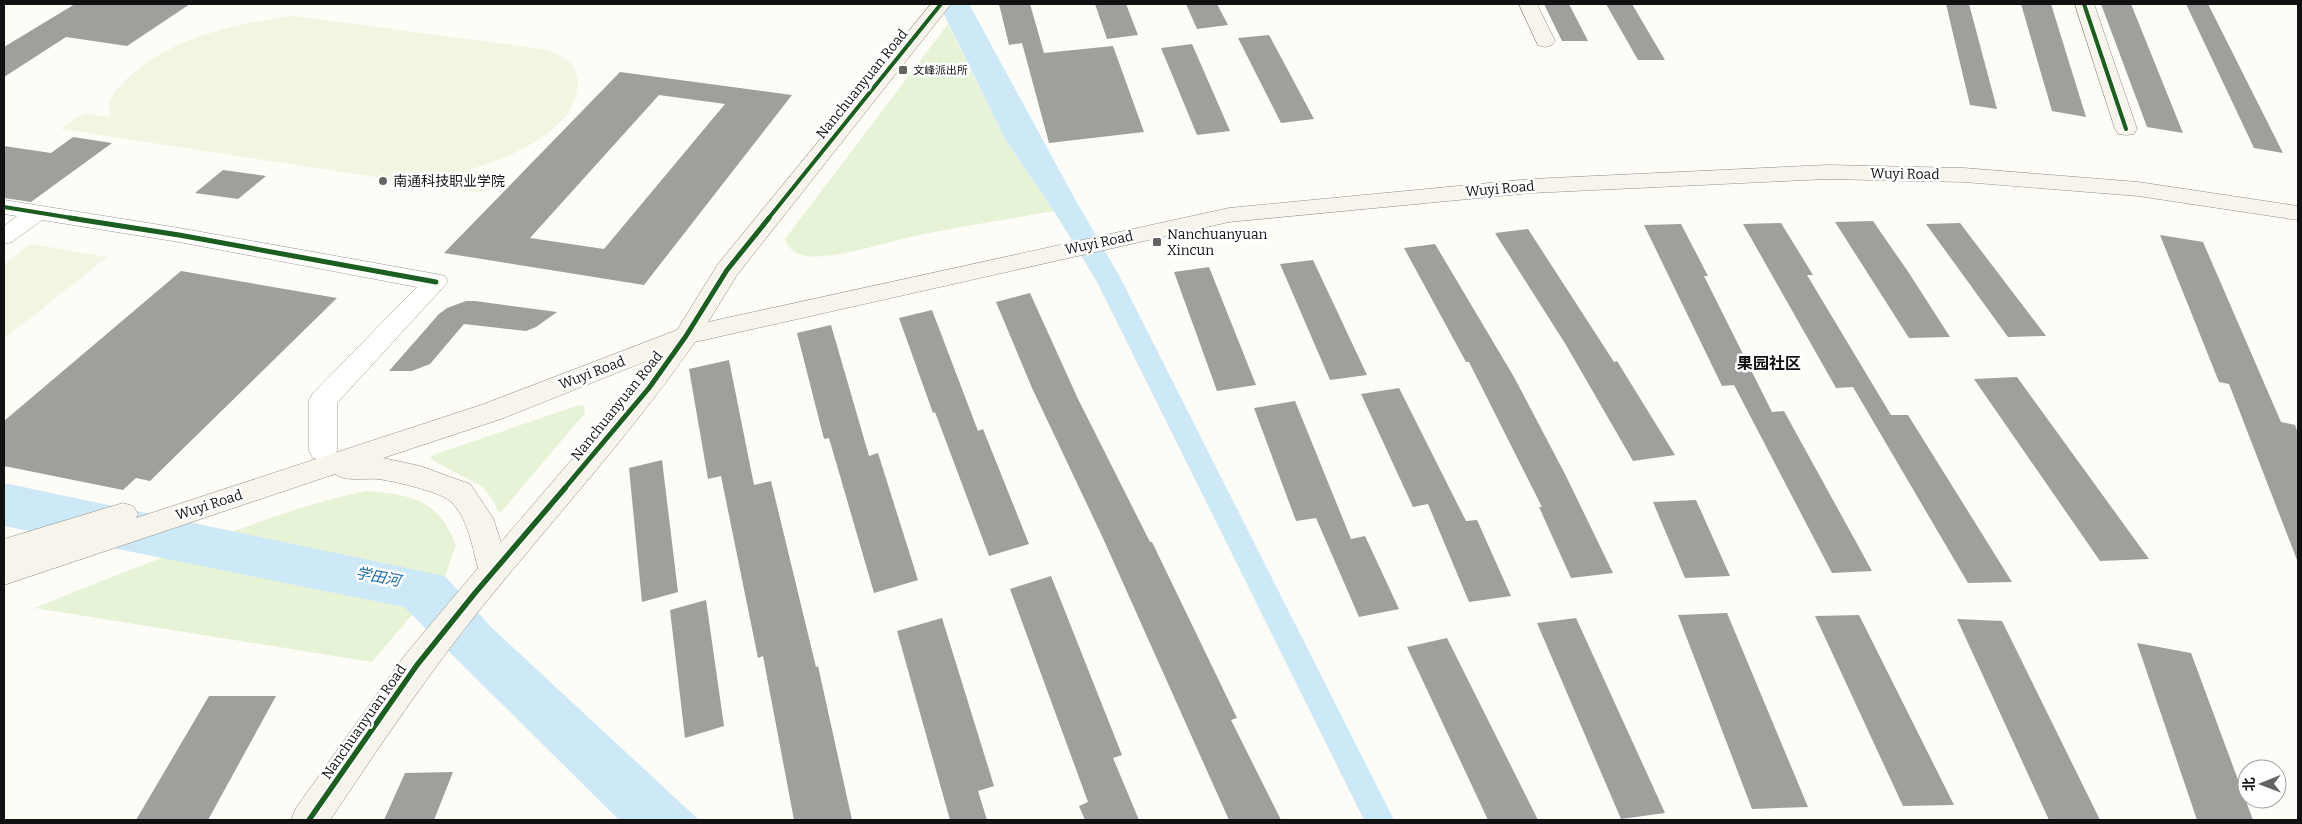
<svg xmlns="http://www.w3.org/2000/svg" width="2302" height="824" viewBox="0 0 2302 824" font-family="Bitter,'Noto Sans SC',serif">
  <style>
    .green { fill: #e7f3d7 }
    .pitch { fill: #f0f6e1 }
    .water { fill: #cde8f7 }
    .building { fill: #a19f9c; fill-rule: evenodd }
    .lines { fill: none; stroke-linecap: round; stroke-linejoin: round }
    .street-casing { stroke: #979795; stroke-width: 1 }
    .secondary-casing { stroke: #8e8d8b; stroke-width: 1 }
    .street { fill: #fffffe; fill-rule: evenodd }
    .secondary { fill: #f6f4eb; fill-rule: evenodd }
    .cycleway-far2-casing { stroke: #fff; stroke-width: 6 }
    .cycleway-far1-casing { stroke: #fff; stroke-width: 8 }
    .cycleway-casing { stroke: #fff; stroke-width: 9 }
    .cycleway-far2 { stroke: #1b5e20; stroke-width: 4 }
    .cycleway-far1 { stroke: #1b5e20; stroke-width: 5 }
    .cycleway { stroke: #1b5e20; stroke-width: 5.5 }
    .poi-dot { fill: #646362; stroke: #fff; stroke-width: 2 }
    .labels { text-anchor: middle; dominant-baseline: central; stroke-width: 5; stroke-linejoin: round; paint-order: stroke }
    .far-poi-label { font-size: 11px; fill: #111; stroke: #fff; text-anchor: start }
    .street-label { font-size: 14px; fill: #111; stroke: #fff }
    .poi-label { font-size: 14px; fill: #111; stroke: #fff; text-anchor: start }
    .water-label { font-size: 15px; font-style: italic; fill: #1768a6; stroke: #fff }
    .quarter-label { font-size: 16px; font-weight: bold; fill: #111; stroke: #fff }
  </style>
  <rect width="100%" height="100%" fill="#fdfcf7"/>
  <path class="green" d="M948,24L1005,139L1054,211C1009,219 964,226 919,235C890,241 834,260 807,256C796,255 788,249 785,239Z
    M579,405L584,406L585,413L501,512L498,511L494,502L483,487L430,459L433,455Z
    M366,491C412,495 438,499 456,545L445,576L372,662L35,608C100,581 165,556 231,532C276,516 320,500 366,491Z"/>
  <path class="pitch" d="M294,16L549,50C555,53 564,57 569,62C577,70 579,79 577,90C572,133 505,159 469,170L499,175L481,193L61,129L84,113L110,117C110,114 108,109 109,106C110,94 123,82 131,75C176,36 236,23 294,16Z
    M31,244L107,257L4,339V264Z"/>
  <path class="water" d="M939,4H969L1076,201L1120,277L1394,820H1364L1097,282L1054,211L1005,139Z
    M4,483L445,576L492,628L699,820H619L404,607L4,526Z"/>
  <path class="building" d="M75,4H190L127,46L66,37L4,77V47Z
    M999,4H1030L1044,53L1113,46L1144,132L1049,143L1022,43L1009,45Z
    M1095,4H1126L1138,35L1107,39Z
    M1186,4H1217L1228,25L1197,29Z
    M1544,4H1569L1588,41H1562Z
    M1606,4H1632L1665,60H1638Z
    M1946,4H1969L1997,109L1970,105Z
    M2021,4H2051L2086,117L2052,111Z
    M2101,4H2131L2183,133L2147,127Z
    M2186,4H2208L2283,153L2254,148Z
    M1269,35L1314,119L1281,123L1238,38Z
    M1192,44L1230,131L1197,135L1161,48Z
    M620,72L792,95L644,285L444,253ZM659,95L725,104L604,249L530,238Z
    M73,137L112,143L31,202L4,198V146L51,153Z
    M223,170L266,176L238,199L195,193Z
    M1873,221L1909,273L1950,337L1909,338L1835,222Z
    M1781,223L1813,275H1807L1891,415H1908L2012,582L1968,583L1853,387L1836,388L1743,224Z
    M1960,223L2046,336L2008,337L1926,224Z
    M1681,224L1708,276H1704L1772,412L1784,411L1872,571L1832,573L1734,385L1722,386L1644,225Z
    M1528,229L1614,362L1617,361L1675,455L1633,461L1566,345L1495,233Z
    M2160,235L2203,242L2281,422L2295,425L2298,433V560H2297L2229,384L2219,382Z
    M1435,244L1514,377L1566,476L1613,573L1571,578L1539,507H1542L1469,362H1466L1404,248Z
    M1313,260L1367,375L1330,380L1280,264Z
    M1209,267L1256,385L1217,391L1174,272Z
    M181,271L337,298L150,481L136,478L123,490L4,466V421Z
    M1030,293L1078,399L1150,542H1152L1237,718L1231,720L1281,820H1229L1102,536L1032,388L996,302Z
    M466,301H475L557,312L536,327L526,331L464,324L430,364L412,371H389L439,314L447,308Z
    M932,310L978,431L983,429L1029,544L989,556L935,412L933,413L899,318Z
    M831,325L869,456L878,453L918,580L874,593L829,438L824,439L797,333Z
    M729,360L754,485L771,481L816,667L818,666L852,820H794L763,656L758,658L721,476L708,479L689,369Z
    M2017,377L2149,559L2100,561L1974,379Z
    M1399,388L1466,521L1477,520L1511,596L1469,602L1428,504L1413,507L1361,394Z
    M1295,401L1351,539L1365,536L1399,609L1359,617L1316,518L1296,521L1254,408Z
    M662,460L678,592L642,602L629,468Z
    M1696,500L1730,576L1685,578L1653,502Z
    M1051,576L1122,755L1113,758L1139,820H1085L1079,806L1088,802L1010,589Z
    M706,600L724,726L685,738L670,610Z
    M1727,613L1808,807L1752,809L1678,615Z
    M1859,615L1954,805L1903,806L1815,616Z
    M942,618L994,786L978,791L987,820H950L897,631Z
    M1576,618L1665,813L1621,819L1537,623Z
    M1957,619L2002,621L2100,820H2049Z
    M1447,638L1538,820H1488L1407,647Z
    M2137,643L2191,653L2253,820H2197Z
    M209,696H276L208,820H136Z
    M453,772L434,820H384L405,773Z"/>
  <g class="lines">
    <defs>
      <path id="street" d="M4,200L179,228L436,274L445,276L448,282L337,403V451L333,458L323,461L313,458L309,451V400L313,393L417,287L179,242L42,220L12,242L4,244V226L17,216L4,214Z"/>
      <path id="secondary" d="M931,4H951L737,275L708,322L1229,208L1531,179L1827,165L1964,168L2138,182L2298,206V220L2138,196L1964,182L1827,179L1531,193L1229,222L695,342C631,434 556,516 486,602C429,672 380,746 330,820H291L296,808L405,655L478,568C472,546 468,517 450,501C441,492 390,480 377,479C363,478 347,482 335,474L4,585V539L123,503L133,506L138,514L136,518L481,405L677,330L718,264ZM657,357L639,381L501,542L493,518L470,484L420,466L383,458L501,419Z
        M1519,4H1537L1555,41L1552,45L1545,47L1538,45Z
        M2075,4H2094L2137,129L2134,134L2126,135L2118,134L2115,129Z"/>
    </defs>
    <use href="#street" class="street-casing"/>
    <use href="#secondary" class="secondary-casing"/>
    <use href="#street" class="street"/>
    <use href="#secondary" class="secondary"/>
    <defs>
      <path id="cycleway-far2" d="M2084,4L2126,129
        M4,207L78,219
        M768,219L941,4"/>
      <path id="cycleway-far1" d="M70,218L179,235L436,282
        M564,489L649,388L686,336L727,270L769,218"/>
      <path id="cycleway" d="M309,820L417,665L475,593L565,488"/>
    </defs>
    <use href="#cycleway-far2" class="cycleway-far2-casing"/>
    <use href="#cycleway-far1" class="cycleway-far1-casing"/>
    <use href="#cycleway" class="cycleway-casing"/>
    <use href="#cycleway-far2" class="cycleway-far2"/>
    <use href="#cycleway-far1" class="cycleway-far1"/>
    <use href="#cycleway" class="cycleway"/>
  </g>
  <g class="poi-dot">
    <rect x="898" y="65" width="10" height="10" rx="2.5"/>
    <circle cx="383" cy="181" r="5"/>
    <rect x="1152" y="237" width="10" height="10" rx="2.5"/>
  </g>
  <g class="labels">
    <g class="far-poi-label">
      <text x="913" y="70">文峰派出所</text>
    </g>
    <g class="street-label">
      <text transform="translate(862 84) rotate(-51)">Nanchuanyuan Road</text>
      <text transform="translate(1905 174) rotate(1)">Wuyi Road</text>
      <text transform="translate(1500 189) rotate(-5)">Wuyi Road</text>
      <text transform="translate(1099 243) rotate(-12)">Wuyi Road</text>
      <text transform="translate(592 373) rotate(-21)">Wuyi Road</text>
      <text transform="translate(617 406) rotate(-51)">Nanchuanyuan Road</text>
      <text transform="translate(209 505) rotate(-18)">Wuyi Road</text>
      <text transform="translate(364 722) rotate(-55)">Nanchuanyuan Road</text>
    </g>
    <g class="poi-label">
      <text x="393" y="181">南通科技职业学院</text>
      <text x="1167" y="234">Nanchuanyuan<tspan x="1167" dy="16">Xincun</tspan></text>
    </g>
    <g class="water-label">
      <text transform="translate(378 577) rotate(11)">学田河</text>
    </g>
    <g class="quarter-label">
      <text x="1769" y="363">果园社区</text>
    </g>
  </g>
  <rect width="2302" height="824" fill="none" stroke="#111111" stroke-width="10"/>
  <g transform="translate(2262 784) rotate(269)"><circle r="24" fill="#ffffff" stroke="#a0a0a0"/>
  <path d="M0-4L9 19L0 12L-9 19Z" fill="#646362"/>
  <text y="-8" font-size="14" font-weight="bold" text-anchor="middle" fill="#111111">北</text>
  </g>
</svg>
